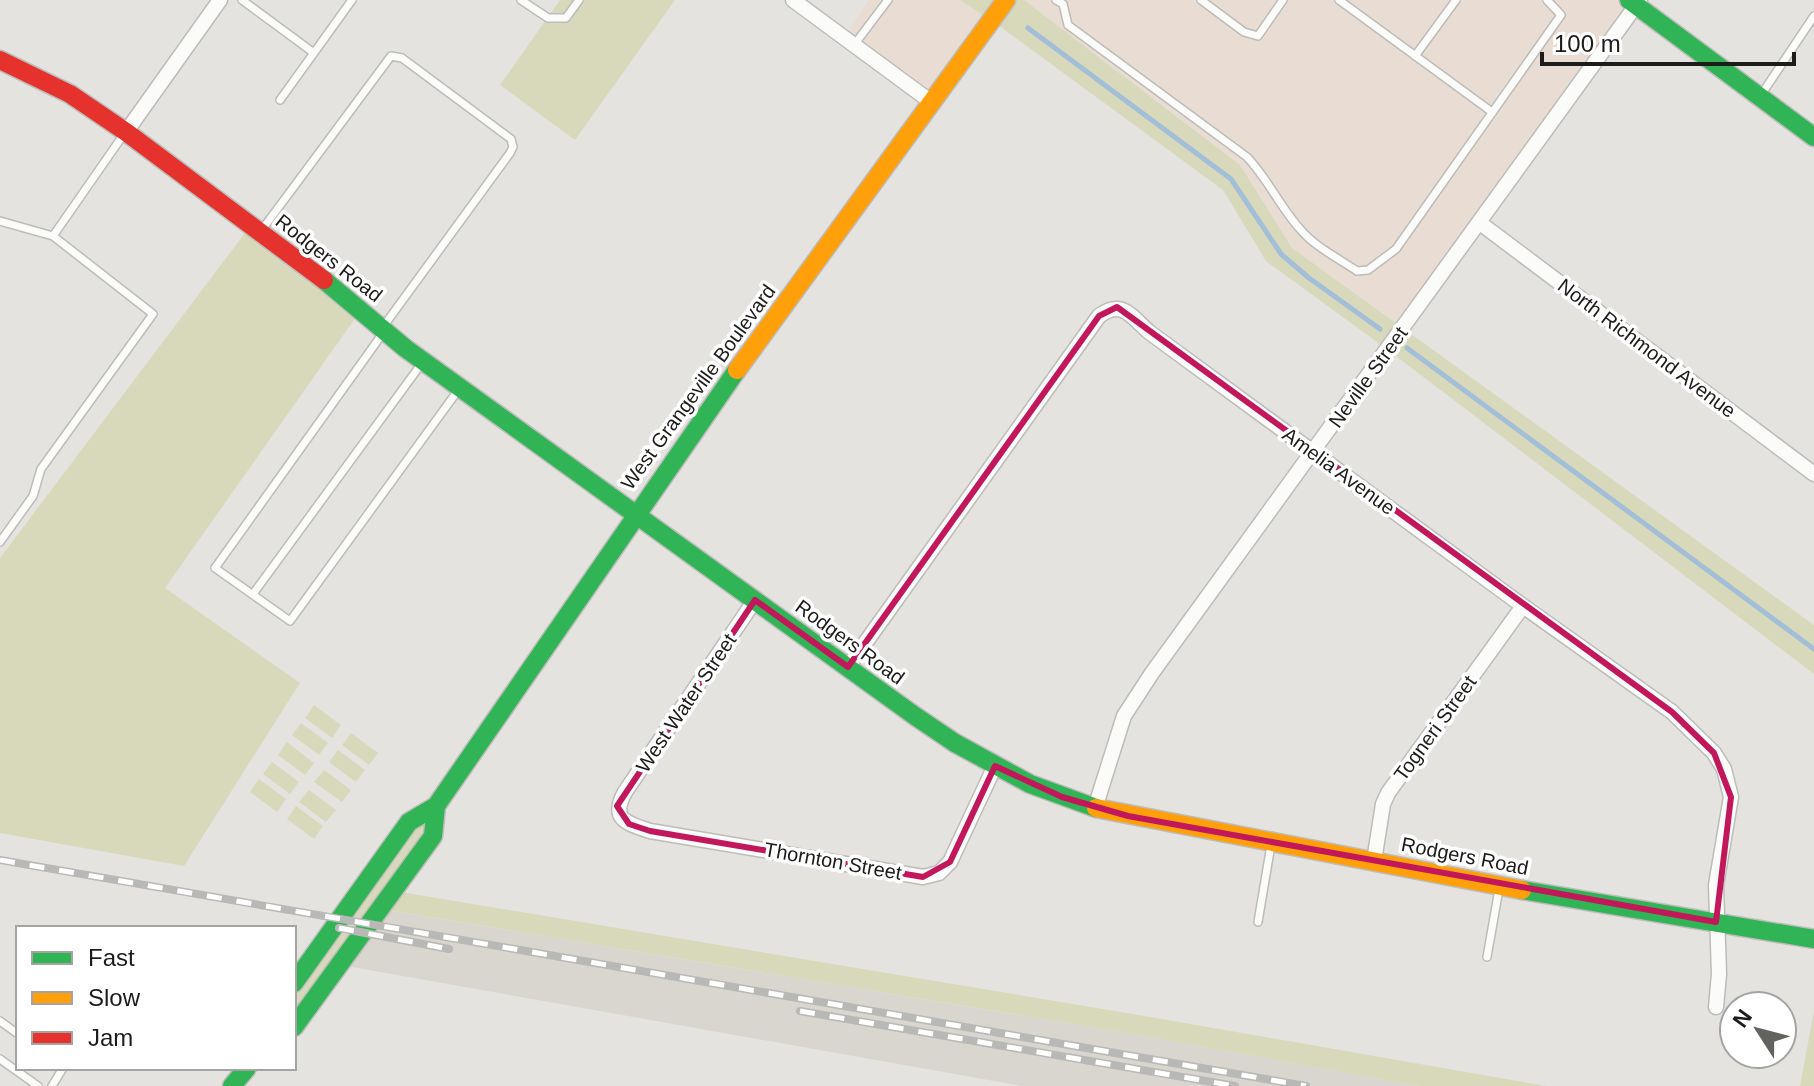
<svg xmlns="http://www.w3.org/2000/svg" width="1814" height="1086" viewBox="0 0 1814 1086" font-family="Arial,sans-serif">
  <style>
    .commercial { fill: #e8dcd3 }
    .built { fill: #d8d6ce }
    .green { fill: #d8d9bb }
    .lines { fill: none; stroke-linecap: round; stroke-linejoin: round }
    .stream { stroke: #a2bed8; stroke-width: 5 }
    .lane-casing { stroke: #bcbcba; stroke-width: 10 }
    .street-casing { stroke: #bcbcba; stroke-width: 17 }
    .fast-casing { stroke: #bcbcba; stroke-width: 21 }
    .slow-casing { stroke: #bcbcba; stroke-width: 21 }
    .jam-casing { stroke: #bcbcba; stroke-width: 21 }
    .lane { stroke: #fbfbfa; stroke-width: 7 }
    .street { stroke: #fbfbfa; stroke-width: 14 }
    .fast { stroke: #30b455; stroke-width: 18 }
    .slow { stroke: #ff9f0a; stroke-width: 18 }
    .jam { stroke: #e5322d; stroke-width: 18 }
    .rail-casing { stroke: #b8b8b7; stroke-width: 8 }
    .rail { stroke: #fff; stroke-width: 5; stroke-dasharray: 15; stroke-linecap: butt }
    .marked { fill: none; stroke: #c2185b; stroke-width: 6; stroke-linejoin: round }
    .labels { text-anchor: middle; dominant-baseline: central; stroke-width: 7; stroke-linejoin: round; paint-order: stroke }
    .street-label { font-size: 20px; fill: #1c1c1a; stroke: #fff }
  </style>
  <rect width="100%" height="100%" fill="#e4e3e0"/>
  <path class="commercial" d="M869,0H960L991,20L930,101L844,38Z
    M1024,0H1629L1636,5L1404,328L1292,248L1240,165Z"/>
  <path class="built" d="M381,909L1133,1034L1419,1086H1022L341,965Z"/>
  <path class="green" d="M560,0H675L575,140L500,85Z
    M960,0H1024L1240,165L1292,248L1814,625V674L1388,350L1266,261L1223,190L991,20Z
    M251,225L361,310L165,588L300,683L184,866L0,833V558Z
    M314,705L341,725L332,738L305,718Z
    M301,723L328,743L319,755L292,735Z
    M351,733L378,753L369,765L342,745Z
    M287,742L314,763L305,775L278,755Z
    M338,750L365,770L356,782L329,762Z
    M272,762L299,782L290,794L263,774Z
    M324,770L351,790L342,802L314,782Z
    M259,779L286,799L277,812L250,792Z
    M309,790L336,810L326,822L299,802Z
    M296,806L323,826L314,839L287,819Z
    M436,806L433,836L395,891L1139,1015L1546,1086H1419L1133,1034L382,909L294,1027V983L409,822Z
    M1814,1011V1086H1800Z"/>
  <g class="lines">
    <path class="stream" d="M1028,28L1231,179L1281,254L1309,278L1380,329
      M1407,348L1814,649"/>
    <defs>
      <path id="lane" d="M242,0L314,53
        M521,0L548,18H566L579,0
        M1056,0L1063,4L1068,25L1247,157C1268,179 1280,207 1300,229C1315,247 1338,258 1357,271L1368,270L1396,249L1561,15L1547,0
        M1201,0L1244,32L1258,36L1283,0
        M1339,0L1492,112
        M854,45L888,0
        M1415,56L1456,0
        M1761,95L1814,16
        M280,100L352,0
        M0,221L53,236L153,314L41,469L33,496L0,542
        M261,231L391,56L402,58L511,139L513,147L510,153L383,327
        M53,236L124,134
        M383,333L215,568L290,621L459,389
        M253,594L422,363
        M1258,922L1271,845
        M1487,957L1499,889
        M0,1021L18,1034
        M0,1059L38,1086
        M52,1086L63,1068"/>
      <path id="street" d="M793,0L930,101
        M126,132L220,0
        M1480,223L1814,474
        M755,600L625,792C610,819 626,823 650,831L923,877L939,873L950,862L995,766
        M848,667L1099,316C1122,299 1131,316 1149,332L1523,606L1672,712L1714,753L1724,769L1731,797L1716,885L1719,974L1716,1007
        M1095,808L1124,716L1152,673L1640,0
        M1374,861L1383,804L1388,793L1523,606"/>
      <path id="fast" d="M1629,0L1814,137
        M324,280L405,348L915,716L955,743L1030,784L1096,808
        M1522,890L1814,939
        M294,983L409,822L436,806L737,370
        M294,1027L433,836L436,806
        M232,1086L247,1068"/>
      <path id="slow" d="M737,370L1006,0
        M1096,808L1522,890"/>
      <path id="jam" d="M0,60L70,94L126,132L324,280"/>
    </defs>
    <use href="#lane" class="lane-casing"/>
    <use href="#street" class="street-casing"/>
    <use href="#fast" class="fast-casing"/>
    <use href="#slow" class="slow-casing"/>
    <use href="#jam" class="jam-casing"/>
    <use href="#lane" class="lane"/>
    <use href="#street" class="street"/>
    <use href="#fast" class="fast"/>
    <use href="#slow" class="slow"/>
    <use href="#jam" class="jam"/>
    <defs>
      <path id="rail" d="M0,860L1306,1086
        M339,928L449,949
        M800,1011L1235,1086"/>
    </defs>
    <use href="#rail" class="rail-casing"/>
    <use href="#rail" class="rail"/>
  </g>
  <path class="marked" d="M1117,307L1672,712L1714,753L1731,797L1716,922L1128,816L1062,797L995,766L950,862L923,877L650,831L629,824L617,806L755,600L848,667L1099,316Z"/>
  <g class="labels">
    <g class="street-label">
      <text transform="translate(329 258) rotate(38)">Rodgers Road</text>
      <text transform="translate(1647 348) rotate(37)">North Richmond Avenue</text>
      <text transform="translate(1368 377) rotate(-54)">Neville Street</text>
      <text transform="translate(698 387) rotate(-54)">West Grangeville Boulevard</text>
      <text transform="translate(1339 471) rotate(36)">Amelia Avenue</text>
      <text transform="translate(850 642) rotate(36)">Rodgers Road</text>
      <text transform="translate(686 703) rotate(-56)">West Water Street</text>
      <text transform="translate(1435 728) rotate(-54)">Togneri Street</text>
      <text transform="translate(1465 856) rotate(11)">Rodgers Road</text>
      <text transform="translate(833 861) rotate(10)">Thornton Street</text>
    </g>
  </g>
  <rect x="16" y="926" width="280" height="144" fill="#ffffff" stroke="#a4a4a3" stroke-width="2"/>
  <rect x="32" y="952" width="40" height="12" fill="#30b455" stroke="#a4a4a3" stroke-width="2"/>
  <text x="88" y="966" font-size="24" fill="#1c1c1a">Fast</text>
  <rect x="32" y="992" width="40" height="12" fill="#ff9f0a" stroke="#a4a4a3" stroke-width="2"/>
  <text x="88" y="1006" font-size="24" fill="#1c1c1a">Slow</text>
  <rect x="32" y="1032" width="40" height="12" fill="#e5322d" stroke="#a4a4a3" stroke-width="2"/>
  <text x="88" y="1046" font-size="24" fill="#1c1c1a">Jam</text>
  <g transform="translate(1758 1030) rotate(306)"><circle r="38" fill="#ffffff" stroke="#a4a4a3" stroke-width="2"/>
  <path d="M0-6L14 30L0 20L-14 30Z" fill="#62625f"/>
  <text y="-12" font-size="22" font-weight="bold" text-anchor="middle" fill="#1c1c1a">N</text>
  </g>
  <path d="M1542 52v12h252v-12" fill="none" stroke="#1c1c1a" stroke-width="4"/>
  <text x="1554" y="52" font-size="24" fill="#1c1c1a" stroke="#ffffff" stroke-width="6" paint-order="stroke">100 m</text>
</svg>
